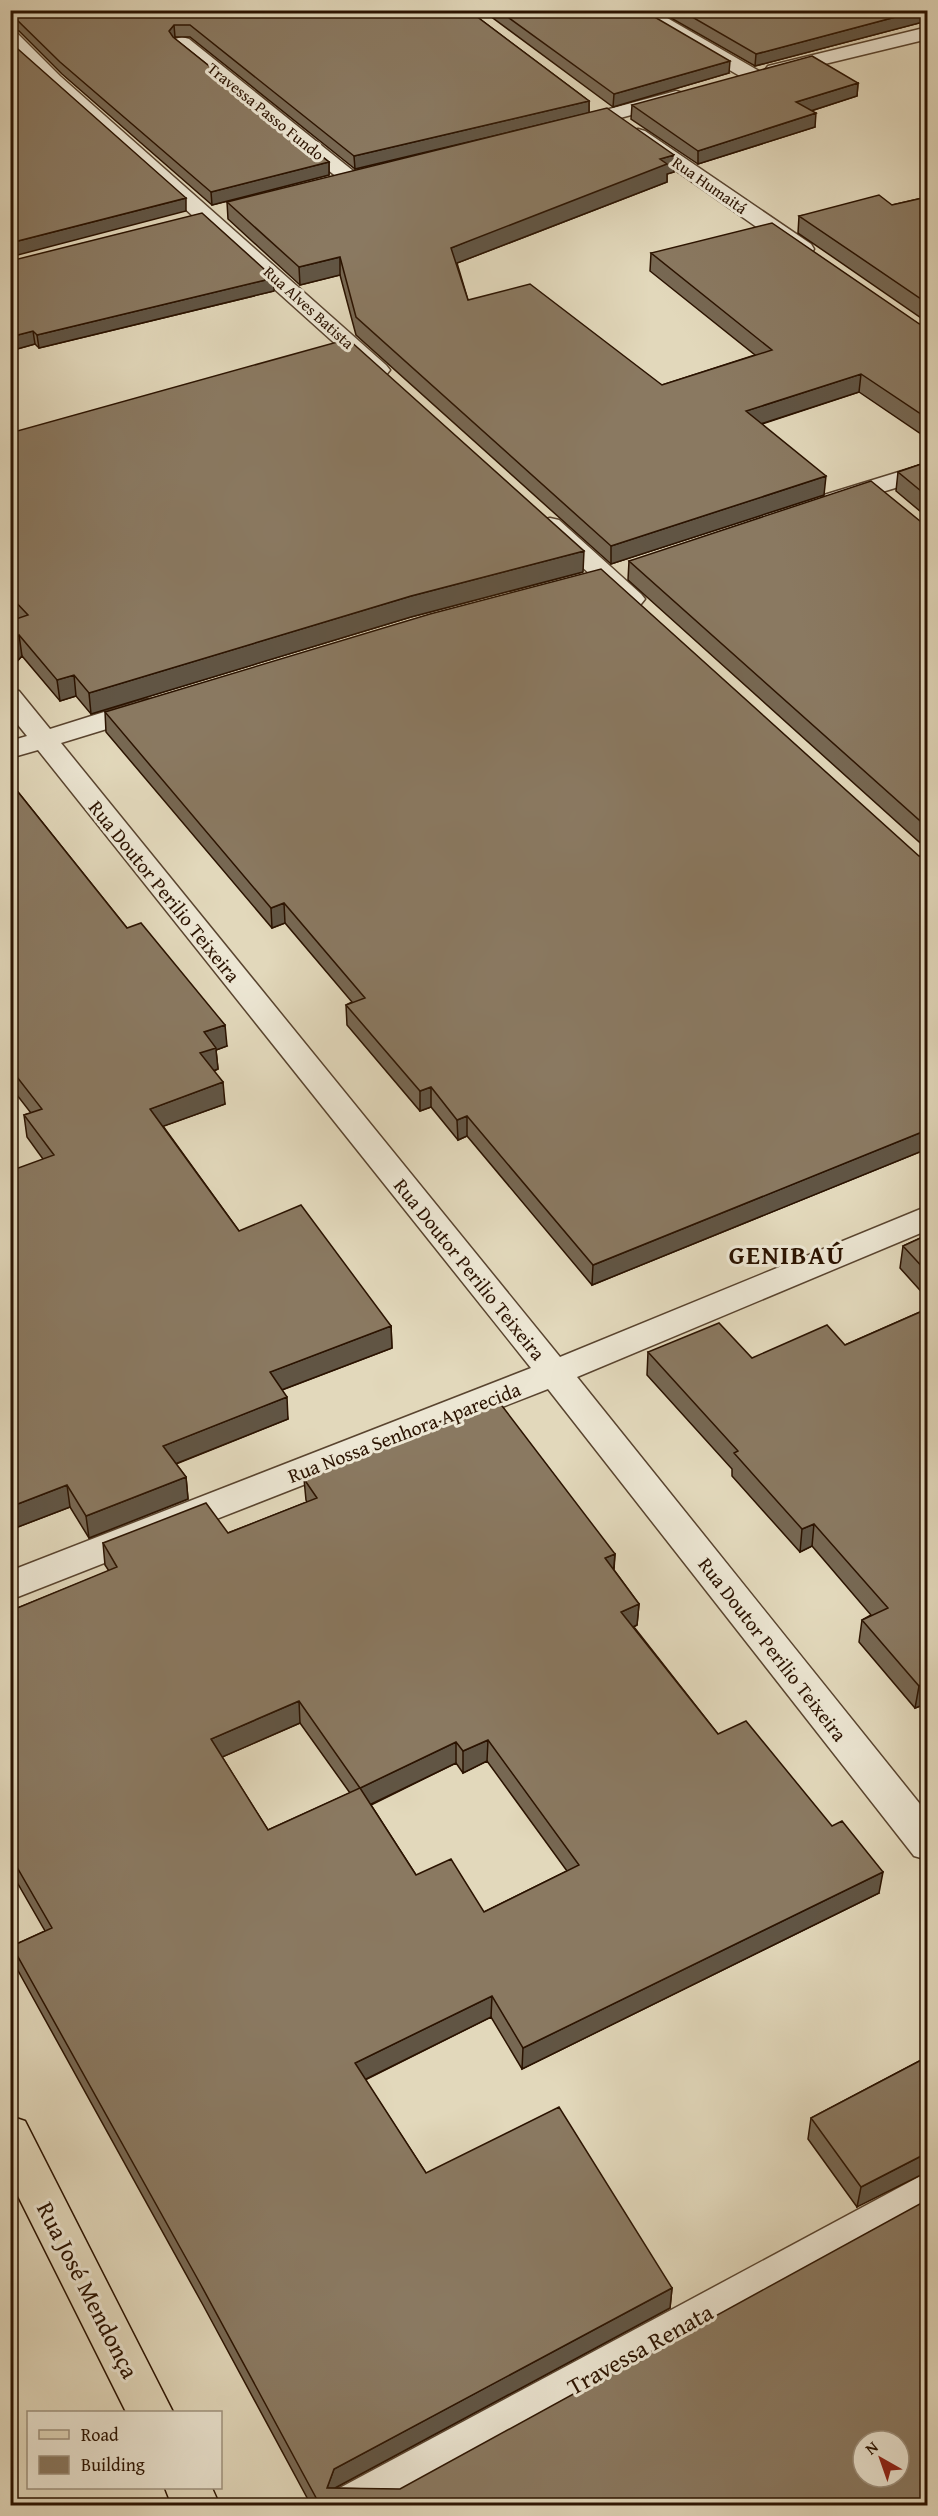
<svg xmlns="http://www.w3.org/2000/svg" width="938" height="2516" viewBox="0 0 938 2516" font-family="'Gentium Book Plus',serif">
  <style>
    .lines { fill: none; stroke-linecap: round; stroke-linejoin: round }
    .lane-casing { stroke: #59442f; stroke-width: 3 }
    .street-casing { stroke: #59442f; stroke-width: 3 }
    .primary-casing { stroke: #2b1300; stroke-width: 3 }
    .lane { fill: #ece6d3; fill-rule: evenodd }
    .street { fill: #ece6d3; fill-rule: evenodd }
    .primary { fill: #e2d8bb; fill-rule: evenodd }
    .wall { fill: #776853; stroke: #2b1300; stroke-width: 1.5; fill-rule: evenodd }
    .shaded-wall { fill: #615544; stroke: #2b1300; stroke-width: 1.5 }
    .building { fill: #8a7961; stroke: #2b1300; stroke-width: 1.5; fill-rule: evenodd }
    .labels { text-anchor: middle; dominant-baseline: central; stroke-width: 6; stroke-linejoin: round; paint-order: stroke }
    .far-street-label { font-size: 16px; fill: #2b1300; stroke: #ece6d3 }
    .street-label { font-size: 20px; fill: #2b1300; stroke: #ece6d3 }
    .near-street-label { font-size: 24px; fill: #2b1300; stroke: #ece6d3 }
    .district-label { font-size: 26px; font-weight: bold; letter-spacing: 1.5px; fill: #2b1300; stroke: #ece6d3 }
  </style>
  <rect width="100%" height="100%" fill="#e2d8bb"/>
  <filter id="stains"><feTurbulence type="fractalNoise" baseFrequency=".00333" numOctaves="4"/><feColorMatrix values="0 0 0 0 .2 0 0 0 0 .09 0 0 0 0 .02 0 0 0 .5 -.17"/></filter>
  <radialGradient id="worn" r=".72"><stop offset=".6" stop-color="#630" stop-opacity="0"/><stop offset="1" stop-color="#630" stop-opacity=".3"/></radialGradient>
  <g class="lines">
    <defs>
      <path id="lane" d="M928,2172V2215L400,2506H330L336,2490Z"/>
      <path id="street" d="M642,10H661L662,15L759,71L762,75L759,79H745L647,22Z
        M928,27V39L775,76L768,74L765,70L768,66Z
        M10,31L17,33L60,76L386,365L390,370L386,375H370L46,84L10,49Z
        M182,37L189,39L357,174L361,178L357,182H343L175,47L172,43L175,39Z
        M676,91L683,93L686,97L683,101L572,131L565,129L562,125L565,121Z
        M638,129L645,131L811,244L814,249L811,254H795L631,139L628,135L631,131Z
        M928,463V478L833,507L824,505L821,500L824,495Z
        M550,518L559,520L641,594L645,599L641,604L632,607L623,604L541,530L538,525L541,520Z
        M10,689L19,691L50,729L139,701L149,699L159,701L162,707L159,713L61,743L560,1357L928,1206V1230L577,1377L928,1814V1860L914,1856L548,1389L10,1600V1571L531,1368L38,750L10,758V741L27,736L10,715Z"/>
      <path id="primary" d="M10,2116L25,2121L173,2412H126L10,2180Z
        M165,2488H212L220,2506H172Z"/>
    </defs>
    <use href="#lane" class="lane-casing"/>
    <use href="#street" class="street-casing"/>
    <use href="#primary" class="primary-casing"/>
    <use href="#lane" class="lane"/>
    <use href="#street" class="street"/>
    <use href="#primary" class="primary"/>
  </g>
  <path class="wall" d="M10,10H468L589,101V113L355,169L190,37H175L174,38L329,162V175L212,205L62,74L19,31L10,30Z
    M482,10H646V12L729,73L613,107Z
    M663,10H927V21L755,66L664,14Z
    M858,83L857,96L811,111L815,127L698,164L631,119L632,105Z
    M674,155V172L667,174V182L457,263L468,300L662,385L755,355L650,271L651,253L927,326V438L859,392L762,424L824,495L611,564L356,335L340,275L300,285L228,219L227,202Z
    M927,197V322L798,233L799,216L892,205Z
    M10,261L274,291L39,348L35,344L10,351Z
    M10,433L583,572L411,617L91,714L76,696L60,701L22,656L10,669V621L16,619L10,613Z
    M927,462V517L896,491L898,472Z
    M920,521L927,522V849L628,580L629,561Z
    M105,712L927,858V1149L592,1285L467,1136L458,1140L431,1107L420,1111L347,1025L346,1005L352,1002L285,923L272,928L106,732Z
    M10,782L127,928L227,1046L216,1050L218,1069L214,1071L225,1104L163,1126L239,1231L391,1326L392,1348L282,1390L288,1419L176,1464L186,1477L188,1499L89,1538L70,1507L10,1530L43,1159L27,1137L24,1115L31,1113L10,1086Z
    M927,1235V1298L900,1268L903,1246Z
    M927,1309V1711L923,1705L915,1708L859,1642L862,1620L871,1615L812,1546L800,1552L732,1476V1469L647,1375L648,1352L752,1358L845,1345Z
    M304,1479L615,1554L614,1570L639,1604L637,1625L634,1627L718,1734L879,1893L522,2069L491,2017L365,2080L426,2173L672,2288L670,2308L335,2488L927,2505H311L203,2305L16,1967L12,1946L45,1931L10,1870V1611L109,1571L105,1565L103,1543L228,1533L307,1502L306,1500ZM300,1723L350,1793L268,1830L222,1757ZM487,1761L567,1871L484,1912L416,1875L371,1805L456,1763L463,1773Z
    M927,2057L857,2207L808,2139L811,2118Z"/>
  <path class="shaded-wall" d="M922,10H927V21L755,66L756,54Z
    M174,25L175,37L170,43L169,31Z
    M730,61L729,73L613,107L614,94Z
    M858,83L857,96L795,116L796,102Z
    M589,101V113L355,169L354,156Z
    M816,113L815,127L698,164V151Z
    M674,155V172L667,174V182L452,265L451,248L660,159Z
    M329,162V175L212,205L211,192Z
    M186,198V211L10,257V243Z
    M340,257V275L300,285L299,267Z
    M274,278V291L39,348L37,335Z
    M33,331L35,344L10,351V337Z
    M861,374L859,392L745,429L746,411Z
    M826,476L824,495L611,564V546Z
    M584,551L583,572L411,617L91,714L89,693L411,596Z
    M19,635L22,656L10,669V645Z
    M74,675L76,696L60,701L57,680Z
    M284,903L285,923L272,928L271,908Z
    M225,1025L227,1046L216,1050L218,1069L202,1075L200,1053L204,1032Z
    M223,1082L225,1104L153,1130L150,1109Z
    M431,1087V1107L420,1111V1091Z
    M467,1116V1136L458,1140L457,1120Z
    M927,1130V1149L592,1285L593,1265Z
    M391,1326L392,1348L271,1394L270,1372Z
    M287,1397L288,1419L165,1468L163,1446Z
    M186,1477L188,1499L89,1538L86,1516Z
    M67,1485L70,1507L10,1530V1507Z
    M814,1524L812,1546L800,1552L802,1529Z
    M615,1554L613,1576L605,1558Z
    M639,1604L637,1625L620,1633L621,1612Z
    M926,1683L923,1705L915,1708L919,1686Z
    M299,1701L300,1723L213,1761L211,1739Z
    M488,1740L487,1761L463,1773V1751Z
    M456,1742V1763L361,1809L360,1788Z
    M883,1872L879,1893L522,2069L523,2048Z
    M492,1996L491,2017L356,2084L355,2063Z
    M927,2153V2172L857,2207L861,2187Z
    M672,2288L670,2308L335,2488H327L334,2469Z
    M11,2464L16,2485L10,2488V2465Z"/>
  <path class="building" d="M10,10H468L589,101L354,156L190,25H174L169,31L173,37L329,162L211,192L60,62L17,20L10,18Z
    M498,10H646V12L730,61L614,94Z
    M680,10H922L756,54Z
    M10,42L186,198L10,243Z
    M812,56L858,83L796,102L816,113L698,151L632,105Z
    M607,108L674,155L660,159L667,164L451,248L468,300L530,284L662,385L772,350L651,253L772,223L921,325L927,326V418L861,374L746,411L826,476L611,546L356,317L340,257L299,267L227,202Z
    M879,195L892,205L927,197V303L799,216Z
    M202,213L274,278L37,335L33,331L10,337V261Z
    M348,339L584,551L411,596L89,693L74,675L57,680L19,635L10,645V621L28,615L10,596V433Z
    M927,462V496L898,472Z
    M871,481L920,521L927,522V827L629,561Z
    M601,569L919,856L927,858V1130L593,1265L467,1116L457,1120L431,1087L420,1091L346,1005L365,998L284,903L271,908L105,712L430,614Z
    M10,782L127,928L141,923L225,1025L204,1032L216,1048L200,1053L223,1082L150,1109L239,1231L301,1205L391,1326L270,1372L287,1397L163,1446L186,1477L86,1516L67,1485L10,1507V1171L54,1155L24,1115L42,1109L10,1068Z
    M927,1235V1272L903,1246Z
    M927,1309V1684L926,1683L919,1686L862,1620L888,1608L814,1524L802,1529L734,1453L738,1451L648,1352L719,1323L752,1358L827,1325L845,1345Z
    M496,1398L615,1554L605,1558L639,1604L621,1612L718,1734L746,1721L832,1826L842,1821L883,1872L523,2048L492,1996L355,2063L426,2173L559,2107L672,2288L334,2469L327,2488L400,2489L927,2200V2505H320L201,2285L12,1946L52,1928L10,1855V1611L117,1567L103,1543L206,1503L228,1533L317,1498L304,1479ZM299,1701L360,1788L268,1830L211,1739ZM488,1740L579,1865L484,1912L451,1859L416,1875L360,1788L456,1742L463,1751ZM863,2441H899V2477H863Z
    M927,2057V2153L861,2187L811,2118Z"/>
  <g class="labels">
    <g class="far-street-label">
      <text transform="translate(266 111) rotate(39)">Travessa Passo Fundo</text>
      <text transform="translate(710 185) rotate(35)">Rua Humaitá</text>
      <text transform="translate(309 307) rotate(42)">Rua Alves Batista</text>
    </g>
    <g class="street-label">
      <text transform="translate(165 891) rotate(51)">Rua Doutor Perilio Teixeira</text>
      <text transform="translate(470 1269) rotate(51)">Rua Doutor Perilio Teixeira</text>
      <text transform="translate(404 1432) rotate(-21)">Rua Nossa Senhora Aparecida</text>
      <text transform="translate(773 1649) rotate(52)">Rua Doutor Perilio Teixeira</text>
    </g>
    <g class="near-street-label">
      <text transform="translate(88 2290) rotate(63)">Rua José Mendonça</text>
      <text transform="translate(640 2349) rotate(-29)">Travessa Renata</text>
    </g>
    <g class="district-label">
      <text x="787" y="1254">GENIBAÚ</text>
    </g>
  </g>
  <rect width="938" height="2516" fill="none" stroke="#e2d8bb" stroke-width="36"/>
  <rect x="12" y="12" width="914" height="2492" fill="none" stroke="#2b1300" stroke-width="3"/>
  <rect x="18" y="18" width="902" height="2480" fill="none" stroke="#2b1300" stroke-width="1.5"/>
  <rect x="27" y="2411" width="195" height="78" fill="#ece6d3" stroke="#9f927f" stroke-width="1.5"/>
  <rect x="39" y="2430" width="30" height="9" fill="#e2d8bb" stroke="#9f927f" stroke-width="1.5"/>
  <text x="81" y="2441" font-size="18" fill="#2b1300">Road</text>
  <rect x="39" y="2456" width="30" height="18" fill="#8a7961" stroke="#9f927f" stroke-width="1.5"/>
  <text x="81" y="2471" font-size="18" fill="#2b1300">Building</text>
  <g transform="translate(881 2459) rotate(320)"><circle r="28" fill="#ece6d3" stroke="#9f927f" stroke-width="1.5"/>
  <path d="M0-4.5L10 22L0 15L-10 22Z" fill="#8f2418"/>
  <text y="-9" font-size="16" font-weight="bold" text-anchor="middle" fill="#2b1300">N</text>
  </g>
  <rect width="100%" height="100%" filter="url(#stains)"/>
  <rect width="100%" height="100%" fill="url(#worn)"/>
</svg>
